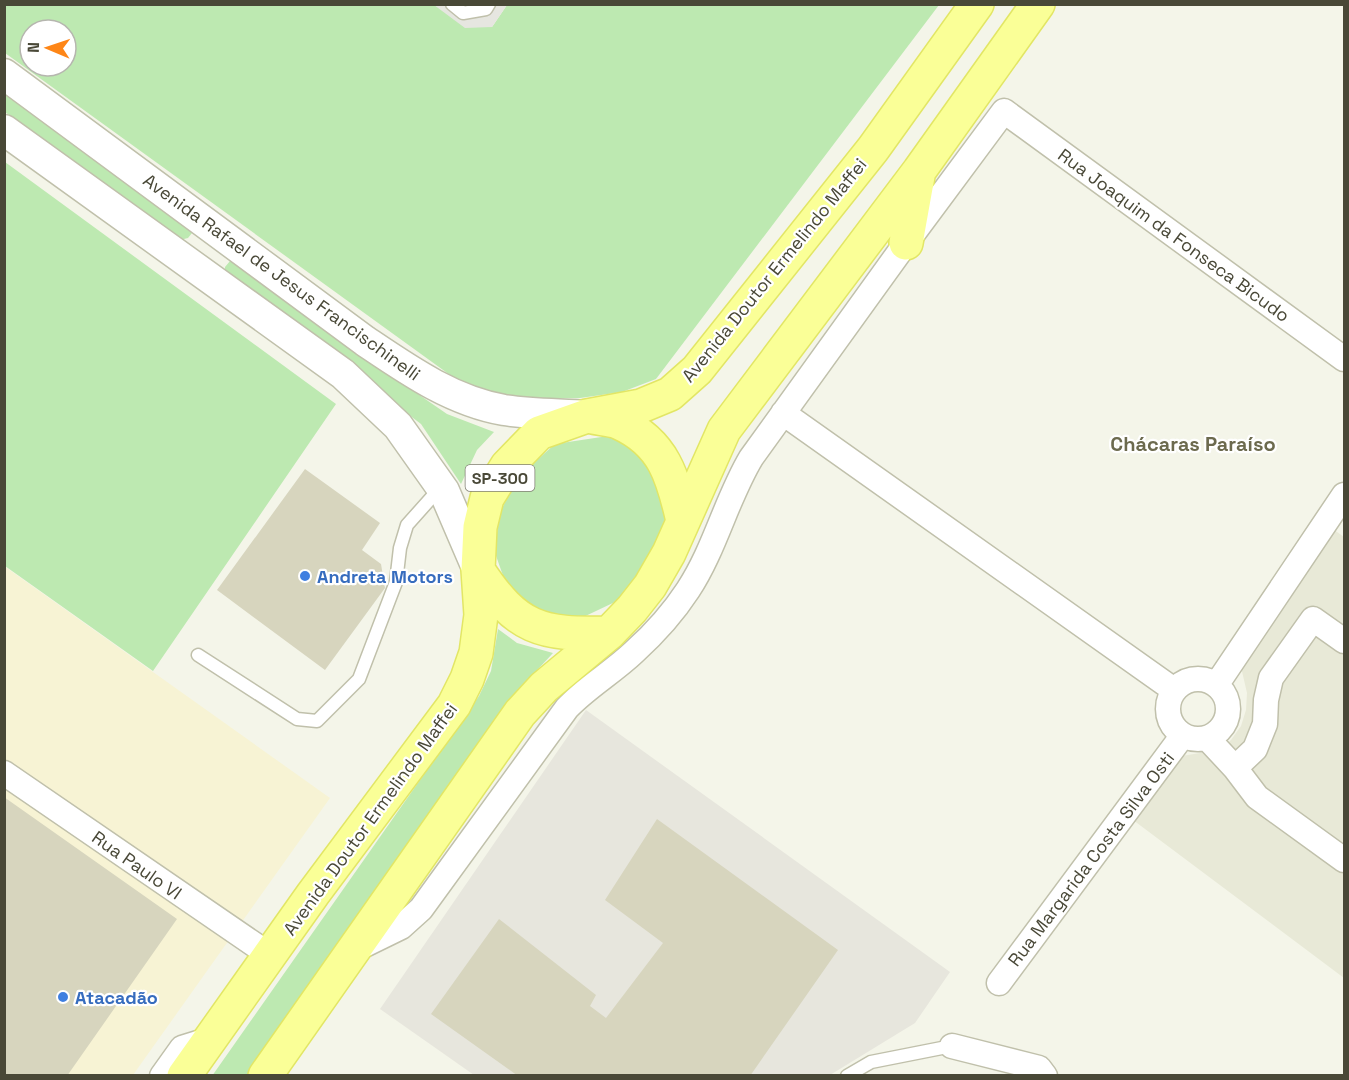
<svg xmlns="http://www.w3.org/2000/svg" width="1349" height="1080" viewBox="0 0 1349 1080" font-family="'Space Grotesk',sans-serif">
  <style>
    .residential { fill: #e8e9d7 }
    .commercial { fill: #f7f3d4 }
    .industrial { fill: #e7e6dd }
    .green { fill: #bde9b1; fill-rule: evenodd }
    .parking { fill: #e6e6e0 }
    .building { fill: #d7d5be }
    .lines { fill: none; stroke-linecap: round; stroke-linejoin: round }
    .service-casing { stroke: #c0c0ab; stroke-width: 15 }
    .minor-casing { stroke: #c0c0ab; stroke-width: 27 }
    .tertiary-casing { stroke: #c0c0ab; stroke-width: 33 }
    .primary-casing { stroke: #e2e665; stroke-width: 36 }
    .service { stroke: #fff; stroke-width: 12 }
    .minor { stroke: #fff; stroke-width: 24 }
    .tertiary { stroke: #fff; stroke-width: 30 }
    .primary { stroke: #faff97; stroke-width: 33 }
    .shop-dot { fill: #3f7fe0; stroke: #fff; stroke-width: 2 }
    .labels { text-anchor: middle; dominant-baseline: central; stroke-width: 4.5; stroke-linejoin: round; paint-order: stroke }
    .shield { fill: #fff; stroke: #807f73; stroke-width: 1.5 }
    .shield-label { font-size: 16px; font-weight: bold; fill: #494837 }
    .street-label { font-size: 18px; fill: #494837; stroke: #fff }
    .shop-label { font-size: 18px; font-weight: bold; fill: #366cbe; stroke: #fff; text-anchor: start }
    .neighbourhood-label { font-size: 20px; font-weight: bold; fill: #6c6a4e; stroke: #fff }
  </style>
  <rect width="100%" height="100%" fill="#f4f5e9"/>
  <path class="residential" d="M1333,529L1344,537V978L1133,820L1182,756L1218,750L1231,740L1241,726L1246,710L1247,693L1241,667Z"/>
  <path class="commercial" d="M4,566L330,798L133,1075H5Z"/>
  <path class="industrial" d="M586,710L950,972L915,1023L830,1075H474L380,1009Z"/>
  <path class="green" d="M434,4L466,27H492L507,5H939L656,379L622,392L580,398L529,399L494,396L450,375L5,53V5ZM30,30H66V66H30Z
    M5,88L192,226V233L188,238L180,240L5,112Z
    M5,162L336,404L153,671L5,566Z
    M238,260L383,370L447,414L494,432L477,450L461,484L421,424L225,276V267L230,261Z
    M608,436L641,452L666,489L665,523L637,582L615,602L577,620L536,614L507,587L494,550L501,510L519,476L555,444Z
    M498,629L517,643L553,653L528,680L499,720L249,1075L212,1076L479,696L491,671Z"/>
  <path class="parking" d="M434,5H507L492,27L465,28Z"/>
  <path class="building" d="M305,469L380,523L362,550L381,564L385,588L325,670L217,590Z
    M4,797L177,919L67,1076H4Z
    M657,819L838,950L750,1076H518L431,1014L499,919L596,995L590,1006L606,1018L663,943L605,900Z"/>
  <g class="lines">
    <defs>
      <path id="service" d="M452,4L463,13L486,9L489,4
        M198,655L297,719L317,721L359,679L396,582L400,548L407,525L440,488
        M847,1076L871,1062L952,1046"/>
      <path id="minor" d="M783,413L1174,690
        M1168 709a30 30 0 1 1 60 0a30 30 0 1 1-60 0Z
        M1217,684L1344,495
        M1207,738L1235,768L1257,797L1344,860
        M1235,768L1255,749L1265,724L1266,700L1271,678L1313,619L1344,641
        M4,773L271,956
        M354,950L401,927L421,909L567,708C587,687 613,672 634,652C654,634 673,613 688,590C715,549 726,500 751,458L906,243L1004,111L1344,359
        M999,983L1183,735
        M952,1046L1039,1068L1045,1076
        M162,1076L182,1048L211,1039"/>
      <path id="tertiary" d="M4,74L365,341C408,370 452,401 504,410C531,414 560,414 587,416
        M4,130L343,374L398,426L444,491L478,570"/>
      <path id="primary" d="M906,243L918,176
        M592,417C601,419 612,419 620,423C664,443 673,477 683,521
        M478,570C517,629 540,635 609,633
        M184,1076L313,894L454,705L467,679L476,653L481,615L478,570L480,527L487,498L507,466L539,433L587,416L641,406L670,394L697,370L873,149L977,4
        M265,1076L520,713L544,687L609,633L632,609L650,586L669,553L724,430L919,171L1038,4"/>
    </defs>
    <use href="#service" class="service-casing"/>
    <use href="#minor" class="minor-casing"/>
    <use href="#tertiary" class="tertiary-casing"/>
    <use href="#primary" class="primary-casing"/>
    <use href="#service" class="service"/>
    <use href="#minor" class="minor"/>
    <use href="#tertiary" class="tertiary"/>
    <use href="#primary" class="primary"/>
  </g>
  <g class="shop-dot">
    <circle cx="305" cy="576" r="6"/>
    <circle cx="63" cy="997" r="6"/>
  </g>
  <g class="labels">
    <rect class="shield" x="465.5" y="465" width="69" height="26" rx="4.5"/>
    <g class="shield-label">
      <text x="500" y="478">SP-300</text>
    </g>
    <g class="street-label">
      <text transform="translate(1174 235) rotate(36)">Rua Joaquim da Fonseca Bicudo</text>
      <text transform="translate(774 270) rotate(-51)">Avenida Doutor Ermelindo Maffei</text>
      <text transform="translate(282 277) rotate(36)">Avenida Rafael de Jesus Francischinelli</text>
      <text transform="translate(370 819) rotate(-54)">Avenida Doutor Ermelindo Maffei</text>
      <text transform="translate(1091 859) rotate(-53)">Rua Margarida Costa Silva Osti</text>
      <text transform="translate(137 865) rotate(35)">Rua Paulo VI</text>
    </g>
    <g class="shop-label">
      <text x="317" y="576">Andreta Motors</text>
      <text x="75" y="997">Atacadão</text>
    </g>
    <g class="neighbourhood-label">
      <text x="1193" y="444">Chácaras Paraíso</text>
    </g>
  </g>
  <rect width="1349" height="1080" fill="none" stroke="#494837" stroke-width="12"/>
  <g transform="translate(48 48) rotate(272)"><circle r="28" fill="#ffffff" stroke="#b6b6af" stroke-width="1.5"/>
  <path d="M0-4.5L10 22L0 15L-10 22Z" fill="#fe8617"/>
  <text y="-9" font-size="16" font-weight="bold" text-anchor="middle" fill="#494837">N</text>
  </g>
</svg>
